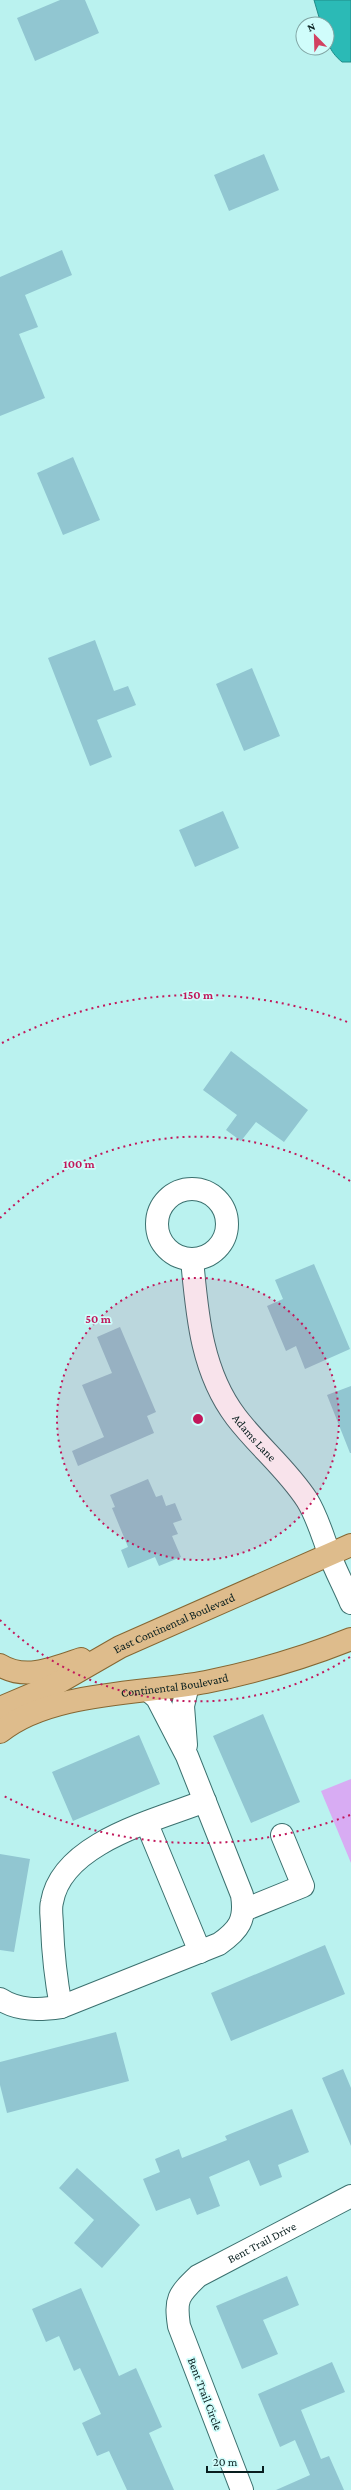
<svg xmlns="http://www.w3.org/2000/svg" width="351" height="2490" viewBox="0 0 351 2490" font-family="'Crimson Pro',serif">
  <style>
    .green { fill: #d8acf3 }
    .water { fill: #2bbab6; stroke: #208b88 }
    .building { fill: #91c6d1 }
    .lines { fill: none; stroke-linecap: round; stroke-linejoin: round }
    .minor-casing { stroke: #3b716f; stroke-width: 24 }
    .major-casing { stroke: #856733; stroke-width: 24 }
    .minor { stroke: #fff; stroke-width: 22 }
    .major { stroke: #debc8c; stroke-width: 22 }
    .ring { fill: none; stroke: #c2185b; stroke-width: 2; stroke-dasharray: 2 4 }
    .labels { text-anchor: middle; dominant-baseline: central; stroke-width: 3.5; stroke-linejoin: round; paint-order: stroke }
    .street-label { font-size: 12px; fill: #081e1e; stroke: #d0fdfb }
    .centre { fill: #c2185b; stroke: #d0fdfb; stroke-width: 2 }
    .ring-label { font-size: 12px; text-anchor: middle; font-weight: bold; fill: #c2185b; stroke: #d0fdfb; stroke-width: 3.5; stroke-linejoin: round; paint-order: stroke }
  </style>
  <rect width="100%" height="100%" fill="#baf2ef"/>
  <path class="green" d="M351,1779V1863L321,1791Z"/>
  <path class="water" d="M314,0H351V62H342C328,50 327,42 327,24H321Z"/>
  <path class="building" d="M60,0H85L99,33L35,61L17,18Z
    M264,154L279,190L229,211L214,175Z
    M62,250L72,275L25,295L38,327L19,334L45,398L0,416V277Z
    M73,457L100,520L63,535L37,473Z
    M95,640L114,691L128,686L136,705L97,720L112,757L90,766L48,658Z
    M252,668L280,736L244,751L216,684Z
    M223,811L239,848L195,867L179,830Z
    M231,1051L308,1110L284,1142L256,1122L241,1141L226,1130L237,1115L203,1090Z
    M314,1264L350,1349L305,1369L296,1346L286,1351L267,1306L283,1299L275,1280Z
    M120,1327L156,1412L147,1416L154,1433L78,1466L72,1451L104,1437L82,1385L112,1373L97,1337Z
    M351,1386V1453H350L327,1395Z
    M148,1479L156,1497L162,1495L166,1506L175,1503L182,1520L173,1523L178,1534L172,1536L181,1557L159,1566L155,1557L128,1568L121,1550L128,1547L112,1508L115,1507L110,1495Z
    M263,1714L300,1802L251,1823L213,1736Z
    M139,1735L160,1784L73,1821L52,1772Z
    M0,1854L30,1859L14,1952L0,1950Z
    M325,1945L345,1994L231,2041L211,1993Z
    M116,2032L129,2081L7,2113L0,2085V2062Z
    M343,2069L351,2088V2146L322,2078Z
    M292,2109L309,2152L278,2165L282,2177L260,2186L249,2160L209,2177L220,2206L197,2215L190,2198L156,2211L143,2179L160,2172L155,2159L179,2149L182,2158L227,2140L225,2136Z
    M77,2168L140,2225L102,2268L74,2243L94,2220L59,2188Z
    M287,2276L299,2305L263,2320L278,2354L242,2369L216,2306Z
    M81,2288L119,2376L136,2368L162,2427L149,2433L174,2490H127L109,2451L97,2456L82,2423L101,2414L80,2368L74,2371L59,2336L46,2342L32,2309Z
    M332,2362L345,2392L301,2410L321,2459L329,2456L344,2490H276L310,2475L295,2440L280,2447L258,2394Z"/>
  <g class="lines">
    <defs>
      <g id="minor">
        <circle cx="192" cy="1224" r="35"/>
        <path id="s1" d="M192,1259C197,1313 201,1371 236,1417C258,1446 287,1469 307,1500C317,1516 322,1534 329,1553C335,1570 344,1586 351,1603"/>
        <path d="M186,1745L183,1706L188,1685"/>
        <path d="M147,1824L200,1952"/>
        <path d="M244,1910L303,1886L282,1835"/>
        <path d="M0,1999C18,2011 40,2010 61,2007L219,1944C239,1930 246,1920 242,1895L187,1756L157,1698L149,1691"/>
        <path d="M61,2007C56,1980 53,1954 52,1926C52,1918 50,1909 52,1902C62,1842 157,1820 205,1801"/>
        <path id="s2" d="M242,2490L179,2326C175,2299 178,2295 198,2276L351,2196"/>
      </g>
      <g id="major">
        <path d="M0,1665C25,1681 55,1668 81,1659"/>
        <path id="s3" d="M0,1708L54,1685L120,1647L351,1545"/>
        <path id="s4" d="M0,1732C50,1691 144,1694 206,1682C255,1672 304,1658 351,1639"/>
      </g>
    </defs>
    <use href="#minor" class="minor-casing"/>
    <use href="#major" class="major-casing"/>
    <use href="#minor" class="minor"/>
    <use href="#major" class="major"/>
  </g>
  <circle cx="198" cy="1419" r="141" fill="#c2185b" fill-opacity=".12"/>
  <g class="ring">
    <circle cx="198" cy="1419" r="141"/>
    <path d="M350 1657A282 282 0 0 1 0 1620M0 1218A282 282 0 0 1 350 1181"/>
    <path d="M350 1815A424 424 0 0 1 2 1795M2 1043A424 424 0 0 1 350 1023"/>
  </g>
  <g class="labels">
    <g class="street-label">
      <text stroke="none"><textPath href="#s1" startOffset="194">Adams Lane</textPath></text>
      <text stroke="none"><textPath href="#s3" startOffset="194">East Continental Boulevard</textPath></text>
      <text stroke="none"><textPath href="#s4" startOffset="183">Continental Boulevard</textPath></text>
      <text stroke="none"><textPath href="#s2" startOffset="305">Bent Trail Drive</textPath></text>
      <text transform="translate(205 2394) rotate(69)">Bent Trail Circle</text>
    </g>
  </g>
  <circle cx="198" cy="1419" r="6" class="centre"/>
  <g class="ring-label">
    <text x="198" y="999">150 m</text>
    <text x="79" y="1168">100 m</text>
    <text x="98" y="1323">50 m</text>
  </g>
  <g transform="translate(315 36) rotate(337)"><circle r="19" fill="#d0fdfb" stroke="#80a4a3"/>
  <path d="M0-3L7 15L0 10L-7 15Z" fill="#d24261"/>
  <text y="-6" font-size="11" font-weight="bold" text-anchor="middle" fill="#081e1e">N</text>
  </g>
  <path d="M207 2466v6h56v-6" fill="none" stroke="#081e1e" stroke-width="2"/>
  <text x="213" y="2466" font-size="12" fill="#081e1e" stroke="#d0fdfb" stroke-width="3" paint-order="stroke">20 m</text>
</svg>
